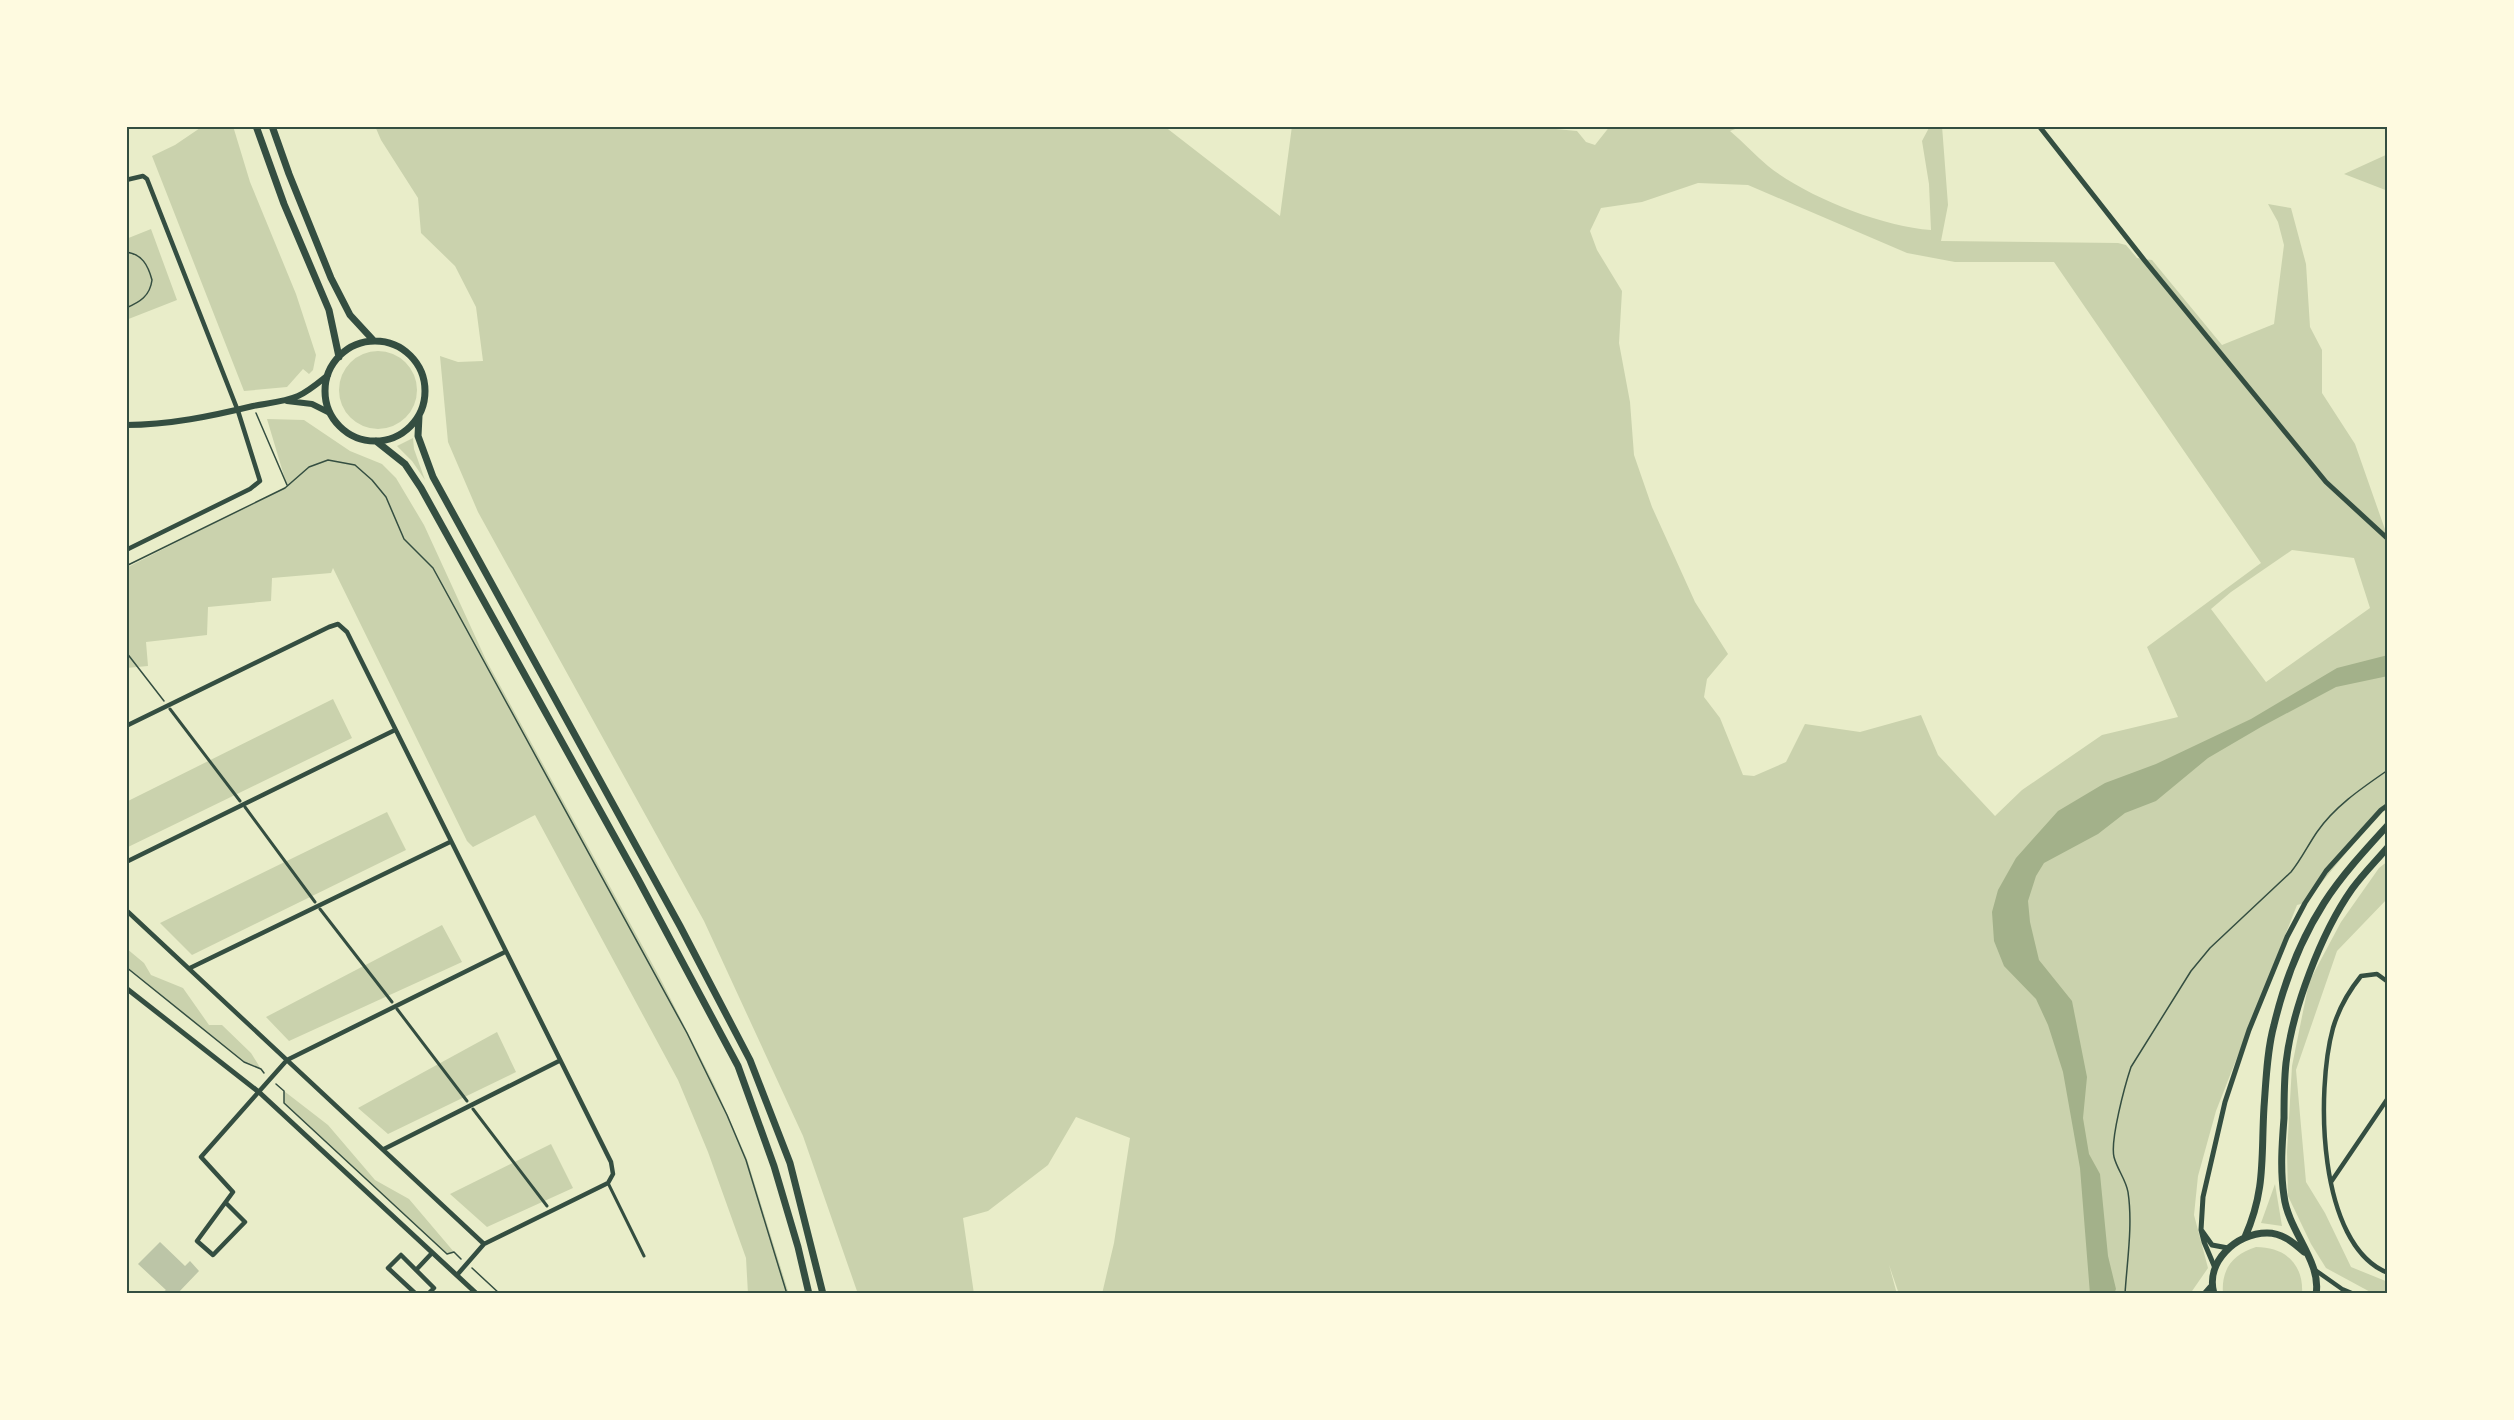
<svg xmlns="http://www.w3.org/2000/svg" width="2514" height="1420" viewBox="0 0 2514 1420" font-family="Spectral,serif">
  <style>
    .green { fill: #cad2ad; fill-rule: evenodd }
    .water { fill: #a3b18a }
    .building { fill: #bcc5a7 }
    .lines { fill: none; stroke-linecap: round; stroke-linejoin: round }
    .path { stroke: #344e41; stroke-width: 1.5 }
    .pedestrian { stroke: #344e41; stroke-width: 3 }
    .minor { stroke: #344e41; stroke-width: 4.5 }
    .tertiary { stroke: #344e41; stroke-width: 5 }
    .secondary { stroke: #344e41; stroke-width: 6 }
    .trunk { stroke: #344e41; stroke-width: 7 }
    .neatline { fill: none; stroke: #344e41; stroke-width: 2 }
  </style>
  <rect width="100%" height="100%" fill="#e9edc9"/>
  <path class="green" d="M203,126H233L250,182L296,294L316,355L313,370L309,374L303,369L287,387L244,391L152,156L175,145Z
    M375,126H1164L1280,216L1292,126H1523L1577,131L1586,142L1595,145L1610,126H1743L1730,131C1743,142 1755,155 1768,166C1807,197 1881,226 1931,230L1929,184L1922,141L1930,126H1942L1948,205L1941,241L2118,243L2126,245L2137,258L2152,260L2222,345L2274,324L2284,245L2278,222L2268,204L2291,208L2306,264L2310,327L2322,350V393L2355,444L2388,538V806L2381,810L2305,903L2297,905L2216,1111L2198,1176L2194,1215L2208,1268L2190,1294H1899L1889,1265L1897,1294H1102L1114,1243L1130,1138L1076,1117L1048,1165L988,1211L963,1218L974,1294H858L803,1136L704,921L478,512L448,442L440,356L458,362L483,361L476,307L455,266L421,233L418,198L381,140ZM1698,183L1748,185L1907,253L1955,262H2054L2261,563L2147,647L2178,717L2102,735L2022,790L1995,816L1938,755L1921,715L1860,732L1805,724L1786,762L1754,776L1743,775L1720,718L1704,697L1707,679L1728,654L1695,602L1652,507L1634,455L1630,402L1619,343L1622,291L1597,250L1590,231L1601,208L1642,202ZM2292,550L2354,558L2370,608L2266,682L2211,609L2231,592Z
    M2388,154V191L2344,174Z
    M151,229L177,300L126,320V239Z
    M339 390a39 39 0 1 1 78 0a39 39 0 1 1-78 0Z
    M267,419L304,420L350,451L382,464L396,478L424,525L486,660L660,978L714,1084L747,1159L789,1294H748L746,1258L708,1152L678,1080L535,815L473,847L467,841L333,568L331,573L272,578L271,601L208,607L207,635L146,642L148,666L126,668V568L287,486Z
    M413,438L414,449L425,480L412,461L397,446Z
    M333,699L352,738L126,848V802Z
    M387,812L406,850L192,955L160,923Z
    M2388,861V898L2337,951L2296,1070L2306,1182L2325,1213L2351,1267L2388,1282V1294H2374L2326,1268L2311,1244L2288,1196L2287,1152L2292,1066L2309,982L2341,922L2379,868Z
    M442,925L462,962L289,1041L266,1017Z
    M126,948L144,963L151,975L183,988L209,1025H222L251,1053L261,1069L244,1062L126,967Z
    M497,1032L516,1072L388,1134L358,1108Z
    M284,1091L328,1125L375,1180L409,1199L454,1252L447,1254L284,1103Z
    M551,1144L573,1188L487,1227L450,1194Z
    M2275,1184L2282,1226L2261,1223Z
    M2256,1247C2285,1247 2304,1264 2302,1294H2223C2221,1269 2233,1254 2256,1247Z"/>
  <path class="water" d="M2388,655V676L2336,687L2261,727L2208,758L2156,801L2125,813L2098,834L2044,863L2036,876L2028,901L2030,922L2039,960L2072,1001L2087,1077L2083,1118L2089,1154L2100,1174L2108,1256L2116,1289L2114,1294H2090L2080,1168L2063,1072L2048,1025L2036,999L2004,966L1994,941L1992,912L1998,890L2016,858L2058,811L2105,783L2156,764L2251,719L2337,668Z"/>
  <path class="building" d="M160,1242L185,1266L190,1261L199,1271L177,1294H160L166,1290L138,1264Z"/>
  <g class="lines">
    <path class="path" d="M126,252C142,254 148,265 152,280C150,296 140,302 126,308
      M256,413L287,485
      M126,566L285,488L309,467L328,460L355,465L372,480L386,497L404,539L433,568L687,1033L727,1115L746,1160L787,1294
      M126,652L164,701
      M126,967L244,1062L261,1069L264,1073
      M276,1084L284,1091V1103L447,1254L454,1252L461,1259
      M472,1268L500,1294
      M2125,1294C2127,1261 2133,1225 2128,1192C2126,1180 2117,1169 2114,1157C2110,1140 2125,1085 2131,1067L2191,971L2210,948L2291,872C2301,860 2308,845 2317,832C2335,806 2362,788 2388,770"/>
    <path class="pedestrian" d="M170,709L240,801
      M245,807L315,902
      M320,909L392,1002
      M397,1009L467,1101
      M473,1109L547,1206
      M608,1183L644,1256"/>
    <path class="minor" d="M126,180L143,176L147,179L238,411L260,481L250,489L126,550
      M126,726L329,627L338,624L347,632L611,1162L613,1174L608,1183L484,1244L457,1275
      M126,862L395,730
      M126,910L484,1244
      M190,968L450,842
      M2388,982L2377,974L2361,976C2348,992 2339,1008 2333,1028C2316,1090 2317,1245 2388,1273
      M384,1149L559,1061
      M2331,1182L2388,1098
      M226,1203L245,1222L213,1255L197,1241L233,1192L201,1157L287,1060L505,952
      M416,1270L432,1253
      M2315,1270L2342,1289L2354,1294
      M416,1294L388,1268L401,1255L434,1288L428,1294"/>
    <path class="tertiary" d="M2039,126L2145,261L2326,482L2388,539
      M126,988L260,1093L477,1294
      M2202,1231L2212,1245L2228,1248
      M2215,1268L2204,1242L2201,1230L2203,1197L2225,1102L2249,1030L2287,937L2305,903L2326,871L2381,810L2388,805"/>
    <path class="secondary" d="M287,401L312,404L330,413
      M126,425C169,425 212,416 253,406C268,403 284,402 298,396C309,391 318,383 328,375"/>
    <path class="trunk" d="M256,126L284,204L329,310L339,357
      M272,126L289,174L331,278L350,315L374,341
      M325 391a50 50 0 1 1 100 0a50 50 0 1 1-100 0Z
      M419,416L418,436L433,477L680,926L750,1060L790,1163L823,1294
      M376,441L405,464L421,488L638,879L738,1066L774,1166L798,1247L809,1294
      M2245,1237C2266,1190 2261,1156 2264,1107C2266,1081 2267,1050 2274,1025C2284,983 2301,939 2324,903C2342,875 2366,849 2388,825
      M2205,1294L2212,1286
      M2214,1294C2205,1262 2236,1233 2267,1233C2282,1233 2293,1242 2304,1252
      M2316,1294C2322,1262 2288,1231 2284,1196C2280,1170 2282,1144 2284,1118C2284,1100 2284,1081 2286,1063C2292,1010 2321,933 2352,889C2363,874 2376,861 2388,847"/>
  </g>
  <rect width="2514" height="1420" fill="none" stroke="#fefae0" stroke-width="255"/>
  <rect x="128" y="128" width="2258" height="1164" class="neatline"/>
</svg>
